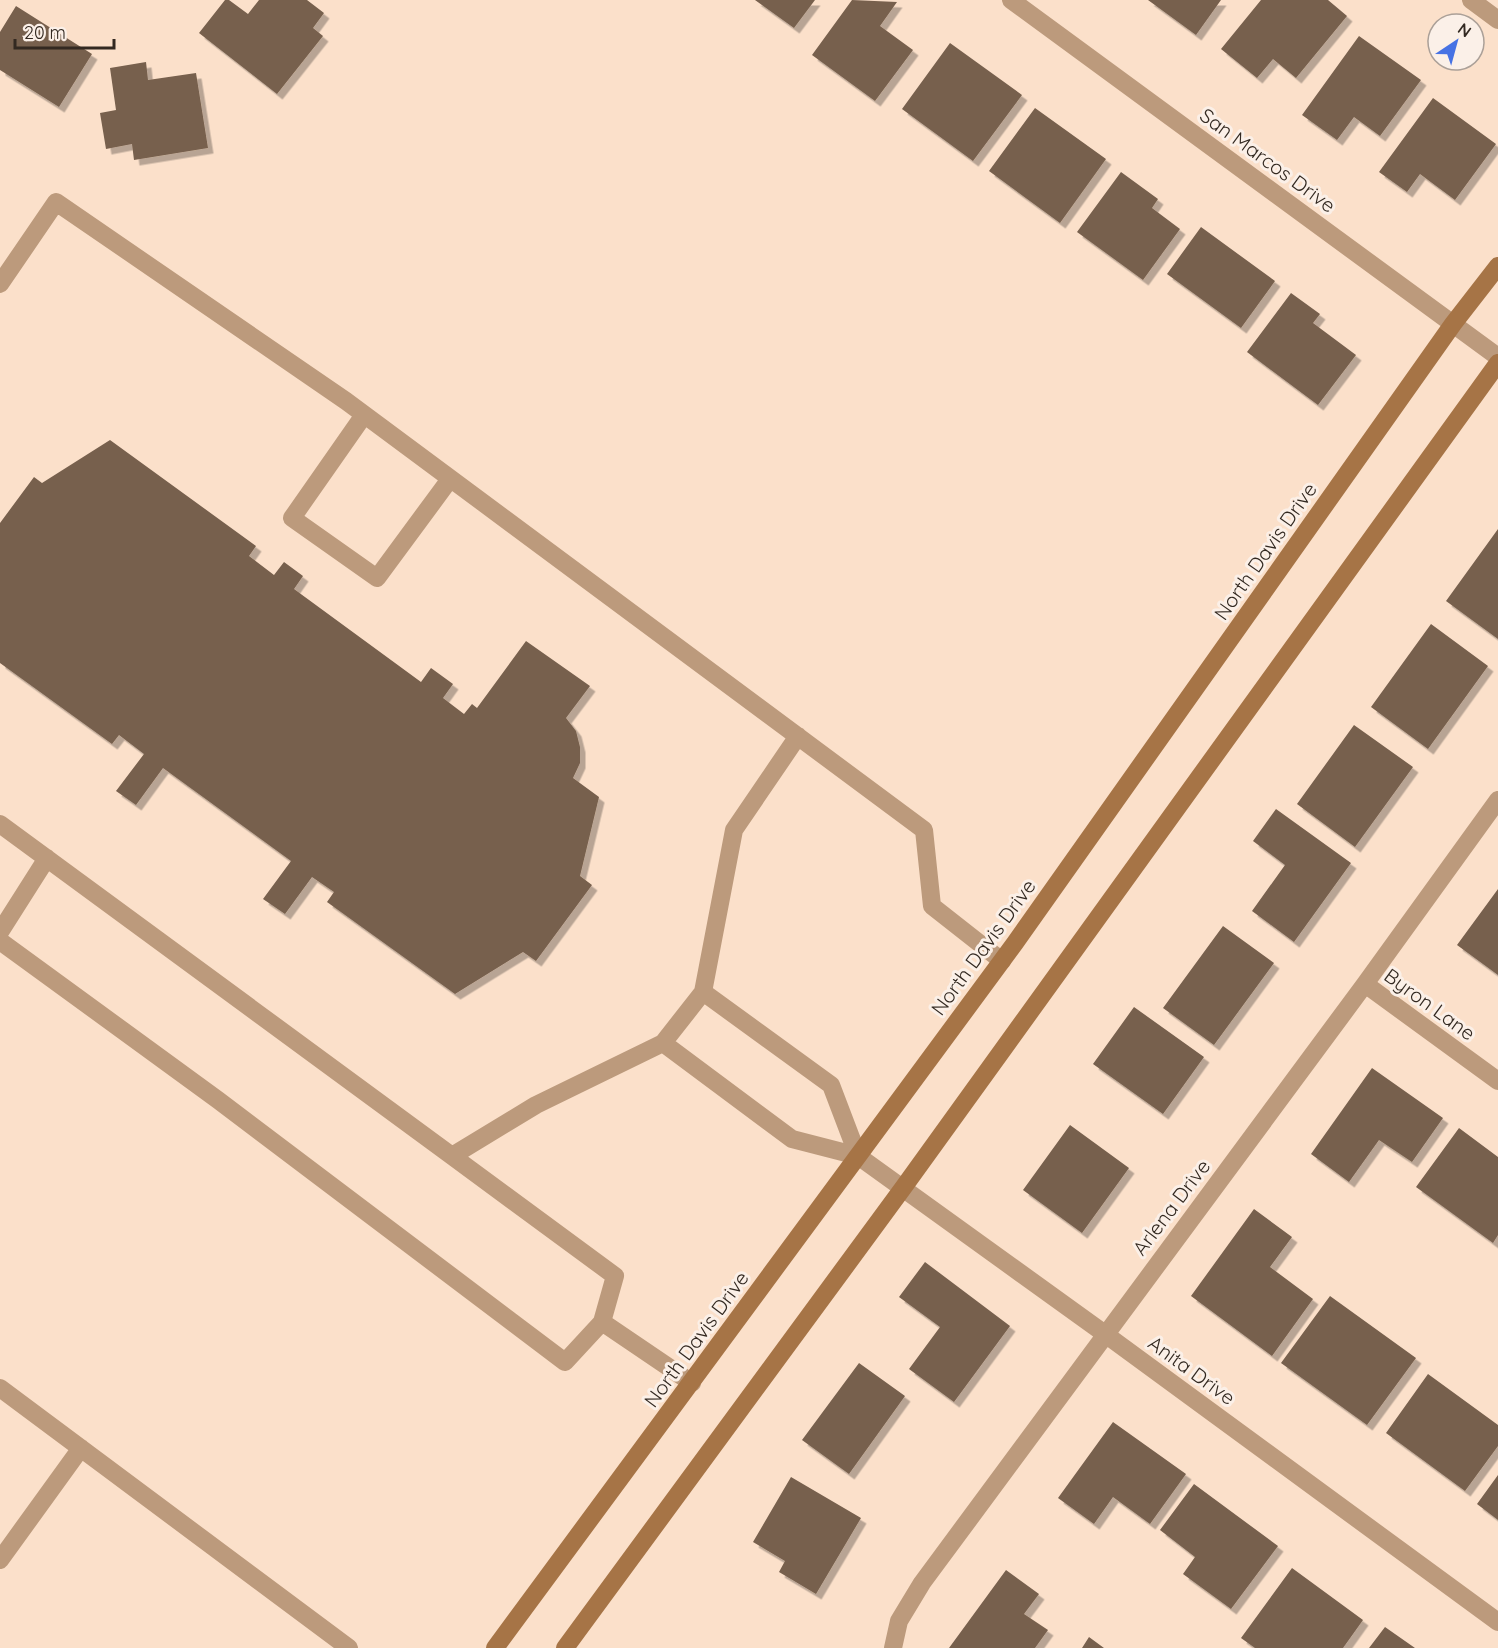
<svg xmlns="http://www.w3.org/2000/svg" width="1498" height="1648" viewBox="0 0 1498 1648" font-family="Quicksand,sans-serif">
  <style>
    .building { fill: #77604d; filter: url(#shadow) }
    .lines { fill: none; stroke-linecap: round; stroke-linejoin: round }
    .lane { stroke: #bc9a7c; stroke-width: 18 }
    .street { stroke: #bc9a7c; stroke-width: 18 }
    .secondary { stroke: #a67446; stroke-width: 18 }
    .labels { text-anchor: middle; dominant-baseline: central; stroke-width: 6; stroke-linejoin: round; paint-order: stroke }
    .street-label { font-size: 20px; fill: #332921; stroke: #fbf0e8 }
  </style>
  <defs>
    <filter id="shadow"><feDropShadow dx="5.5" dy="5.5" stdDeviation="0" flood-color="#0004"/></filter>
  </defs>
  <rect width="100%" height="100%" fill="#fbe0ca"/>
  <path class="building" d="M225,0H229L248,14L259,0H307L324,13L313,28L323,36L277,94L199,33Z
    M755,0H815L794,28Z
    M852,0L897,2L880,26L913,50L875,101L812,55Z
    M1148,0H1221L1196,35Z
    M1261,0H1328L1347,16L1296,78L1273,59L1257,78L1221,49Z
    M16,6L92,54L59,107L0,70V32Z
    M1359,36L1421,80L1380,136L1354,117L1337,140L1302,115Z
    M950,43L1022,95L973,161L902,109Z
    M146,62L148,80L196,73L208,148L134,160L132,144L106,149L100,113L116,110L110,68Z
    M1433,98L1496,144L1455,200L1420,174L1407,192L1379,172Z
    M1035,108L1106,159L1060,223L989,171Z
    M1121,172L1158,199L1152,208L1180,229L1143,280L1077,232Z
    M1201,227L1275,281L1241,328L1167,274Z
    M1291,293L1320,314L1313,323L1356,355L1318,405L1247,352Z
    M110,440L256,546L249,556L274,575L284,562L303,576L294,589L421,682L431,668L453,684L443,698L464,714L472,704L477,708L526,641L590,686L566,718L576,731L580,747V763L573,778L599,797L580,876L592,885L536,961L523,952L455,994L327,902L334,892L312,877L285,914L263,899L291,861L163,768L136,805L116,791L144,754L119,735L112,744L0,663V523L34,477L42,483Z
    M1498,529V639L1446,601Z
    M1431,624L1488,666L1428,749L1371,707Z
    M1354,725L1413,767L1355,847L1297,804Z
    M1276,809L1351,863L1294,942L1252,911L1285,865L1253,841Z
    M1498,889V975L1457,945Z
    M1223,926L1274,963L1214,1045L1163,1008Z
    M1134,1007L1204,1057L1163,1114L1093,1064Z
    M1372,1068L1443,1118L1412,1162L1379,1140L1349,1182L1311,1154Z
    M1070,1125L1129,1168L1082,1233L1023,1190Z
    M1459,1128L1498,1157V1235L1493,1243L1416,1187Z
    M1254,1209L1292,1237L1270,1267L1313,1299L1272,1356L1191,1296Z
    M925,1262L1010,1326L954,1402L909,1369L940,1327L899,1297Z
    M1330,1296L1416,1358L1367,1425L1281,1363Z
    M859,1363L905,1396L849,1474L802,1440Z
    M1428,1374L1498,1425V1446L1465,1491L1386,1433Z
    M1113,1422L1186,1474L1150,1524L1113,1497L1094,1524L1058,1498Z
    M1498,1475V1520L1477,1504Z
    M791,1477L861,1518L816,1594L779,1572L785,1561L753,1542Z
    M1194,1484L1278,1546L1231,1609L1183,1574L1195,1557L1160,1530Z
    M1292,1568L1363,1620L1343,1648H1255L1241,1638Z
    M1006,1570L1039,1594L1024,1614L1048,1630L1035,1648H949Z
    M1385,1627L1415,1648H1369Z
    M1089,1637L1104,1648H1082Z"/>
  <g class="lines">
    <path class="lane" d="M0,284L56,202L346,401L924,830L932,906L1002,961
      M364,415L292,518L377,578L450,479
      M0,824L452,1156L536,1105L663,1043L703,992L734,830L798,736
      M0,932L47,858
      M0,941L218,1100L565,1362L602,1322
      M703,992L831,1085L858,1156
      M663,1043L792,1139L858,1156
      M452,1156L615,1276L602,1322L692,1383
      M0,1388L349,1648
      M0,1560L81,1448"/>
    <path class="street" d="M1011,0L1498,357
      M1471,0L1498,20
      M1365,984L1498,1081
      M858,1156L1105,1334L1498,1622
      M893,1648L899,1621L922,1583L1365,984L1498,800"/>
    <path class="secondary" d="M495,1648L1015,943L1453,324L1498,266
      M565,1648L903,1188L1498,363"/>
  </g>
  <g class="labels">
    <g class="street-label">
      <text transform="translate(1268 160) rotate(36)">San Marcos Drive</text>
      <text transform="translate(1265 551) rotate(-55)">North Davis Drive</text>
      <text transform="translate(983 947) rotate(-54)">North Davis Drive</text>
      <text transform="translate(1430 1004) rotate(36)">Byron Lane</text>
      <text transform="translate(1171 1207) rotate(-53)">Arlena Drive</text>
      <text transform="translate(696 1339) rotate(-54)">North Davis Drive</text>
      <text transform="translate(1192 1370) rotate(36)">Anita Drive</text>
    </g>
  </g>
  <g transform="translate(1456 42) rotate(36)"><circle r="28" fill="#fbf0e8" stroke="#aba098" stroke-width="1.5"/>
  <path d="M0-4.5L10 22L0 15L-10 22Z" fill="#4672e4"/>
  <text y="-9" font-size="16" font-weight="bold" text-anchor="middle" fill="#332921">N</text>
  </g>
  <path d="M15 39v9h99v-9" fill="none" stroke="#332921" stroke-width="3"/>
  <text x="24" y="39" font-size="18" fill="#332921" stroke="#fbf0e8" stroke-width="4.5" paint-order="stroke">20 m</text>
</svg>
